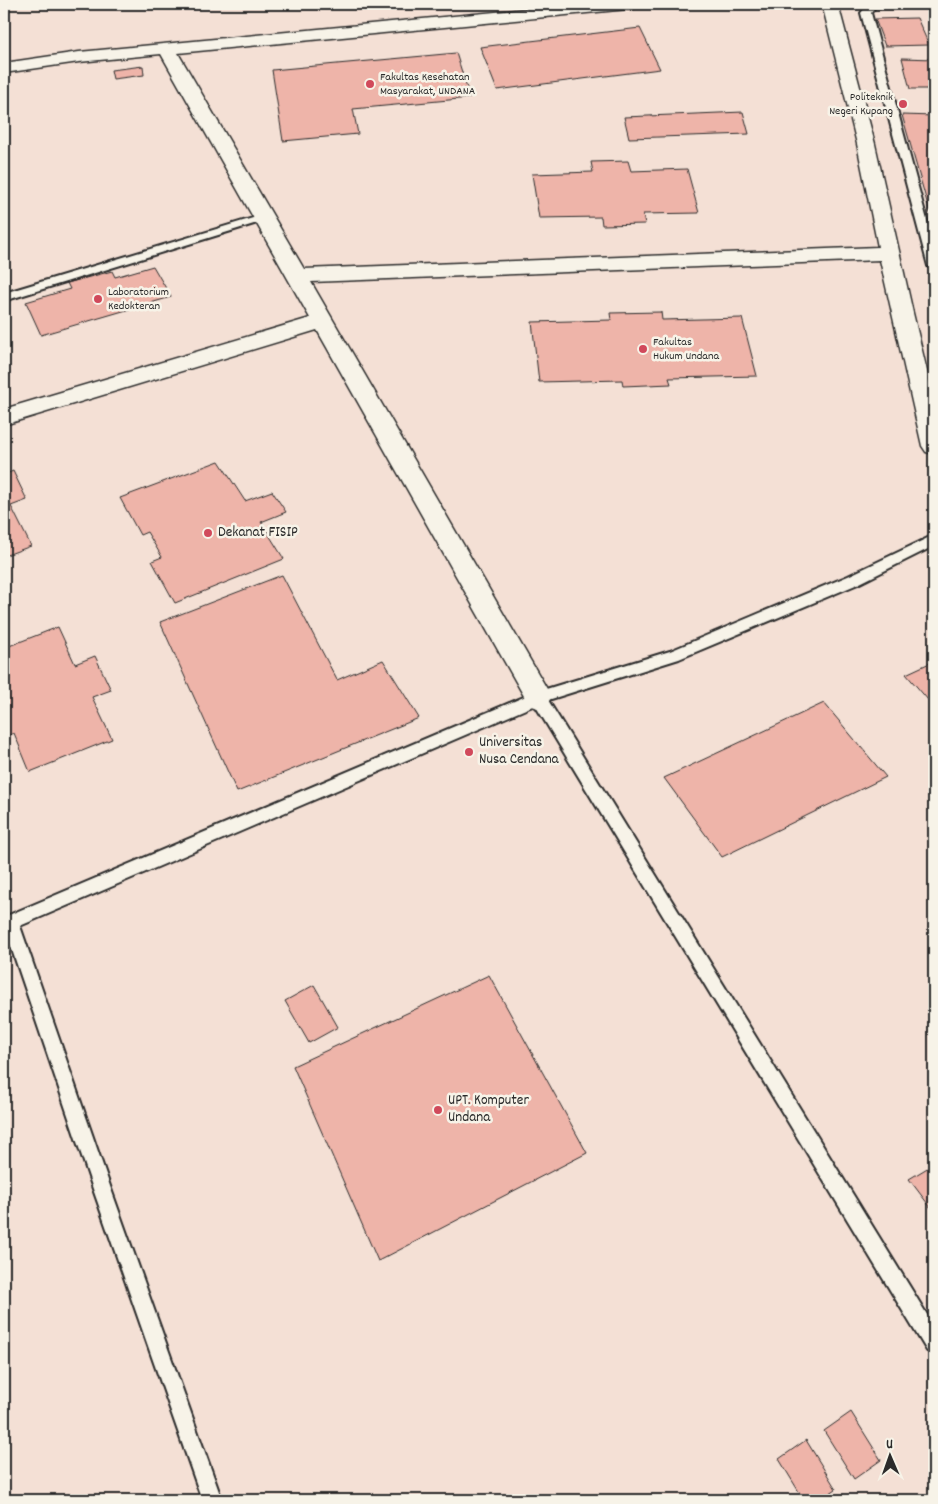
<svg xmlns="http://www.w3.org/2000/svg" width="938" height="1504" viewBox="0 0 938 1504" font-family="Dekko,sans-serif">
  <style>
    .built { fill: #f4e0d5 }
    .building { fill: #eeb4a9; stroke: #2b2b2b }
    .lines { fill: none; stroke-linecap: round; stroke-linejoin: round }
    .lane-casing { stroke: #2b2b2b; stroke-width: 4 }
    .street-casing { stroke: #2b2b2b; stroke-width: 3 }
    .lane { fill: #f7f3e8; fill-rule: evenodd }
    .street { fill: #f7f3e8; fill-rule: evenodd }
    .poi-dot { fill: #d1495b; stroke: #f7f3e8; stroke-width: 2 }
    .labels { text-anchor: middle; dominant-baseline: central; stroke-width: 5; stroke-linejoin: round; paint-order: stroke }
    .far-poi-label { font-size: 12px; fill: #2b2b2b; stroke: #f7f3e8; text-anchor: start }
    .poi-label { font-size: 15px; fill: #2b2b2b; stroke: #f7f3e8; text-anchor: start }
  </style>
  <rect width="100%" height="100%" fill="#f7f3e8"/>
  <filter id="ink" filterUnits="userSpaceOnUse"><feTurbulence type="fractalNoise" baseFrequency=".02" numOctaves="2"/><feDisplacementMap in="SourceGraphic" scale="10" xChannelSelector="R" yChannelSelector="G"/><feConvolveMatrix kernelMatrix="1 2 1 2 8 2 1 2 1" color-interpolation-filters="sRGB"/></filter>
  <g filter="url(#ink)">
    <path class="built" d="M4,4H934V1500H4Z"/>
    <path class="building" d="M917,18L929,45L885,46L875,19Z
      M640,28L660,69L497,90L480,47Z
      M456,53L470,98L353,109L358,134L283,141L272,70Z
      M902,58L934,59V89H910Z
      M143,66L144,75L113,79L111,70Z
      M743,112L749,134L629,138L624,117Z
      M902,115L934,116V227Z
      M628,161L631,171L687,169L699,213L643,214L645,224L602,225L601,217L539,218L532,174L593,172L591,162Z
      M153,266L171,297L41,335L26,302L70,289L67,283L112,271L115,277Z
      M661,312L662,320L742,318L757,376L669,378L671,384L623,386L622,380L539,382L532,322L611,320L610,313Z
      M219,461L245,501L272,491L286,512L261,522L284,559L175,603L152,561L162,557L147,532L140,535L120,498Z
      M13,471L27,500L11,506L31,546L4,556V475Z
      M282,575L337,680L383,660L419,718L237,792L160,622Z
      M58,627L75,664L95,656L111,690L92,697L112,739L30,772L14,733L4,737V648Z
      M934,661V707L906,674Z
      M824,703L886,777L722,857L664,778Z
      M489,975L587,1153L378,1261L293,1066Z
      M314,985L338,1027L309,1043L285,1001Z
      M934,1164V1212L909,1179Z
      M851,1412L881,1460L854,1479L824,1431Z
      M806,1440L836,1489L820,1500H804L779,1459Z"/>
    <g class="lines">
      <defs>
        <path id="lane" d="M868,4H934V8L875,7L871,13L934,246V270L928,266L861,13Z
          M263,215L268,218L267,220L4,301V293Z
          M934,535V546L858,584L679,659L548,700L934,1326V1354L927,1351L535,705L20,926L111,1189L222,1500H202L93,1189L6,932H4V917L533,693L670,651L848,576Z"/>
        <path id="street" d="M578,4H636L634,8L628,9L178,53L304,269L878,247L857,144L822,4H838L875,144L913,313L934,400V454L926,452L922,446L880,260L311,282L547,689L551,697L547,705L538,708L529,705L317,330L4,425V409L310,318L161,54L79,62L4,73V63L79,52Z"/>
      </defs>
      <use href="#lane" class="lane-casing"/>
      <use href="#street" class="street-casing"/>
      <use href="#lane" class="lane"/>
      <use href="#street" class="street"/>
    </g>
  </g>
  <g class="poi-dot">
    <circle cx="370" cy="84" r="5"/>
    <circle cx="903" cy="104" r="5"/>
    <circle cx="98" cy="299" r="5"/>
    <circle cx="643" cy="349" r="5"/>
    <circle cx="208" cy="533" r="5"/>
    <circle cx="469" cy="752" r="5"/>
    <circle cx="438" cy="1110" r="5"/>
  </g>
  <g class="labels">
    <g class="far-poi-label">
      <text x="380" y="77">Fakultas Kesehatan<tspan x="380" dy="14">Masyarakat, UNDANA</tspan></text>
      <text x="893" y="97" text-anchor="end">Politeknik<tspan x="893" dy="14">Negeri Kupang</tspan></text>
      <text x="108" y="292">Laboratorium<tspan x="108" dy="14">Kedokteran</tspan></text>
      <text x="653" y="342">Fakultas<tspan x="653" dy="14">Hukum Undana</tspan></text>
    </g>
    <g class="poi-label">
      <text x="218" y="533">Dekanat FISIP</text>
      <text x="479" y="743">Universitas<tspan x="479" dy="17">Nusa Cendana</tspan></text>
      <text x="448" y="1101">UPT. Komputer<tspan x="448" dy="17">Undana</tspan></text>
    </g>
  </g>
  <rect width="938" height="1504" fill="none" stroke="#f7f3e8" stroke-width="20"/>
  <rect x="10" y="10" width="918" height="1484" fill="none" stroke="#2b2b2b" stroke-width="2" filter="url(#ink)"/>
  <g transform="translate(890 1456) rotate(358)" stroke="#f7f3e8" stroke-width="4" paint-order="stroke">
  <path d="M0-4L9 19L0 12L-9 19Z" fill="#2b2b2b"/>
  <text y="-8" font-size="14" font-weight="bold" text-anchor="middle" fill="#2b2b2b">U</text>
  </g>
</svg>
